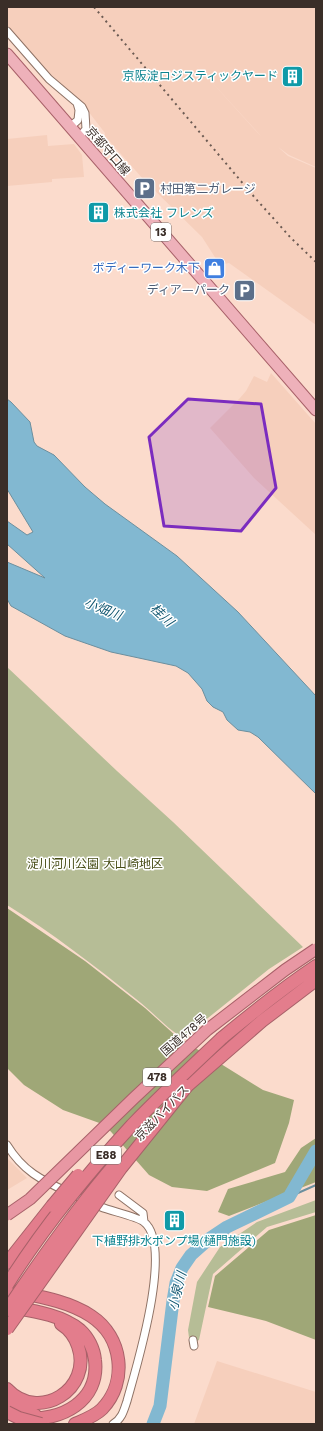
<svg xmlns="http://www.w3.org/2000/svg" width="323" height="1431" viewBox="0 0 323 1431" font-family="'Work Sans','Noto Sans JP',sans-serif">
  <style>
    .built { fill: #f6cfbc; fill-rule: evenodd }
    .green { fill: #b6bd96 }
    .forest { fill: #9fa777 }
    .water { fill: #82b8d1; stroke: #6c8f9e }
    .lines { fill: none; stroke-linecap: round; stroke-linejoin: round }
    .stream { stroke: #6c8f9e; stroke-width: 2 }
    .river { stroke: #82b8d1; stroke-width: 13 }
    .minor-casing { stroke: #8e7265; stroke-width: 9 }
    .primary-casing { stroke: #a86169; stroke-width: 13 }
    .motorway-casing { stroke: #a86169; stroke-width: 14 }
    .minor { stroke: #fff; stroke-width: 7 }
    .primary { stroke: #eeb1ba; stroke-width: 11 }
    .motorway { stroke: #e37d8c; stroke-width: 12 }
    .rail { stroke: #6c5b53; stroke-width: 2; stroke-dasharray: 2 4; stroke-linecap: butt }
    .trunk-bridge-casing { stroke: #a86169; stroke-width: 13; stroke-linecap: butt }
    .motorway-bridge-casing { stroke: #a86169; stroke-width: 14; stroke-linecap: butt }
    .trunk-bridge { stroke: #e897a3; stroke-width: 11 }
    .motorway-bridge { stroke: #e37d8c; stroke-width: 12 }
    .marked { fill: #7b2cbf; fill-opacity: 0.2; stroke: #7b2cbf; stroke-width: 3; stroke-linejoin: round }
    .labels { text-anchor: middle; dominant-baseline: central; stroke-width: 3; stroke-linejoin: round; paint-order: stroke }
    .shield { fill: #fff; stroke: #756d68; stroke-width: 1 }
    .shield-label { font-size: 11px; font-weight: bold; fill: #3a2e28 }
    .culture-label { font-size: 12px; fill: #0d838f; stroke: #fff; text-anchor: end }
    .street-label { font-size: 12px; fill: #3a2e28; stroke: #fff }
    .service-label { font-size: 12px; fill: #4e5e75; stroke: #fff; text-anchor: start }
    .shop-label { font-size: 12px; fill: #366cbe; stroke: #fff; text-anchor: end }
    .park-label { font-size: 12px; fill: #474d16; stroke: #fff }
    .water-label { font-size: 13px; font-style: italic; fill: #115771; stroke: #fff }
  </style>
  <rect width="100%" height="100%" fill="#fbdbcc"/>
  <path class="built" d="M7,7H316V167L289,155L278,147L288,156L316,168V325L229,263L220,265L202,237L143,179L105,136V133L81,102L42,66L7,25ZM188,56L261,136L271,141L261,136L256,131Z
    M47,135L48,146L74,144L82,155L84,177L52,179V182L7,186V139Z
    M271,373L316,424V535L254,478L210,428L240,398L246,391L254,376L267,382Z
    M7,1158L27,1178L7,1190Z
    M217,1361L316,1392V1424H194Z"/>
  <path class="green" d="M7,667L117,771L173,822L303,947L269,969L183,1038C166,1028 152,1011 136,999C95,966 52,933 7,905Z
    M316,1200V1212L267,1227L213,1274L199,1340L190,1345L188,1330L197,1282L220,1247L257,1222Z"/>
  <path class="forest" d="M7,908L85,961L145,1008L176,1036L263,1090L294,1100L289,1123L275,1163L207,1191L172,1187L149,1175L105,1125L63,1110L24,1085L7,1068Z
    M316,1138V1182L229,1216L218,1212L228,1189L285,1172L301,1148Z
    M316,1215V1340L266,1321L208,1307L215,1276L269,1230Z"/>
  <path class="water" d="M7,399L11,402L30,422L34,442L37,446L54,455L85,487L105,504L177,556L238,612L316,696V794L258,737L250,732L238,730L227,720L223,712L213,707L207,701L202,689L188,673L176,666L111,652L65,636L11,606L7,599V562L45,578L7,544V521L27,535L33,532L7,489Z"/>
  <g class="lines">
    <path class="stream" d="M289,1197L316,1185"/>
    <path class="river" d="M153,1424L160,1406L173,1301L176,1283L182,1268L191,1255L209,1239L227,1227L289,1197L316,1151"/>
    <defs>
      <path id="minor" d="M7,31L49,79L82,107L85,113L86,129L79,137
        M70,127L78,120L79,110L77,103
        M7,1145C23,1171 41,1180 68,1192C79,1197 90,1203 101,1207C111,1211 138,1217 144,1222C174,1246 136,1368 127,1401C124,1410 122,1419 113,1424
        M119,1195L143,1213L144,1222
        M193,1340L194,1346"/>
      <path id="primary" d="M7,54L316,410"/>
      <path id="motorway" d="M222,1038C252,1013 283,988 316,966
        M187,1086L262,1021L316,980
        M7,1263L52,1206
        M7,1290C35,1296 67,1300 91,1316C123,1337 128,1382 102,1409C95,1416 84,1420 75,1424
        M11,1307C34,1311 62,1315 80,1330C88,1337 94,1349 95,1360C100,1401 61,1422 24,1418
        M7,1389C39,1423 93,1389 78,1346C75,1337 69,1329 61,1324
        M7,1403L17,1409L35,1415"/>
    </defs>
    <use href="#minor" class="minor-casing"/>
    <use href="#primary" class="primary-casing"/>
    <use href="#motorway" class="motorway-casing"/>
    <use href="#minor" class="minor"/>
    <use href="#primary" class="primary"/>
    <use href="#motorway" class="motorway"/>
    <path class="rail" d="M94,7L256,199L291,238L316,262"/>
    <defs>
      <path id="trunk-bridge" d="M7,1215L30,1199L134,1098L207,1030L285,970L316,949"/>
      <path id="motorway-bridge" d="M52,1206L78,1175
        M7,1285C43,1228 86,1175 132,1125C161,1095 191,1067 222,1038
        M7,1310C41,1259 77,1208 117,1162
        M7,1329L121,1168L187,1086
        M7,1412L19,1418L41,1424"/>
    </defs>
    <use href="#trunk-bridge" class="trunk-bridge-casing"/>
    <use href="#motorway-bridge" class="motorway-bridge-casing"/>
    <use href="#trunk-bridge" class="trunk-bridge"/>
    <use href="#motorway-bridge" class="motorway-bridge"/>
  </g>
  <path class="marked" d="M188,399L261,404L276,488L241,531L164,526L149,437Z"/>
  <defs>
    <symbol id="building-square" viewBox="-11 -11 22 22"><rect x="-9" y="-9" width="18" height="18" rx="4" fill="#0f9aa8" stroke="#fff"/><path d="M-4-6H4V6H1V3H-1V6H-4ZM-2.5-4.3h1.7v1.8h-1.7ZM.8-4.3h1.7v1.8H.8ZM-2.5-1h1.7V.8h-1.7ZM.8-1h1.7V.8H.8Z" fill="#fff"/></symbol>
    <symbol id="parking-square" viewBox="-11 -11 22 22"><rect x="-9" y="-9" width="18" height="18" rx="4" fill="#5c6f8a" stroke="#fff"/><path d="M-3.5-5.5H1a3.5 3.5 0 0 1 0 7H-1V5.5H-3.5ZM-1-3.4V-.6H.8a1.4 1.4 0 0 0 0-2.8Z" fill="#fff"/></symbol>
    <symbol id="shop-square" viewBox="-11 -11 22 22"><rect x="-9" y="-9" width="18" height="18" rx="4" fill="#3f7fe0" stroke="#fff"/><path d="M-5-2.5h2.3a2.7 3.5 0 0 1 5.4 0H5L5.5 6h-11ZM-1.5-2.5h3a1.5 2.3 0 0 0-3 0Z" fill="#fff"/></symbol>
  </defs>
  <g fill-rule="evenodd">
    <use href="#building-square" x="280" y="64" width="25" height="25"/>
    <use href="#parking-square" x="132" y="176" width="25" height="25"/>
    <use href="#building-square" x="86" y="200" width="25" height="25"/>
    <use href="#shop-square" x="202" y="256" width="25" height="25"/>
    <use href="#parking-square" x="232" y="278" width="25" height="25"/>
    <use href="#building-square" x="162" y="1208" width="25" height="25"/>
  </g>
  <g class="labels">
    <g class="shield">
      <rect x="151" y="223" width="20" height="18" rx="3"/>
      <rect x="143" y="1068" width="28" height="18" rx="3"/>
      <rect x="91" y="1146" width="30" height="18" rx="3"/>
    </g>
    <g class="shield-label">
      <text x="161" y="232">13</text>
      <text x="157" y="1077">478</text>
      <text x="106" y="1155">E88</text>
    </g>
    <g class="culture-label">
      <text x="278" y="76">京阪淀ロジスティックヤード</text>
      <text x="114" y="213" text-anchor="start">株式会社 フレンズ</text>
      <text x="174" y="1241" text-anchor="middle">下植野排水ポンプ場(樋門施設)</text>
    </g>
    <g class="street-label">
      <text transform="translate(108 151) rotate(49)">京都守口線</text>
      <text transform="translate(184 1035) rotate(-41)">国道478号</text>
      <text transform="translate(162 1113) rotate(-46)">京滋バイパス</text>
    </g>
    <g class="service-label">
      <text x="160" y="189">村田第二ガレージ</text>
      <text x="230" y="290" text-anchor="end">ディア―パーク</text>
    </g>
    <g class="shop-label">
      <text x="200" y="268">ボディーワーク木下</text>
    </g>
    <g class="park-label">
      <text x="95" y="864">淀川河川公園 大山崎地区</text>
    </g>
    <g class="water-label">
      <text transform="translate(103 609) rotate(22)">小畑川</text>
      <text transform="translate(162 615) rotate(43)">桂川</text>
      <text transform="translate(177 1291) rotate(-76)">小泉川</text>
    </g>
  </g>
  <rect width="323" height="1431" fill="none" stroke="#3a2e28" stroke-width="16"/>
</svg>
